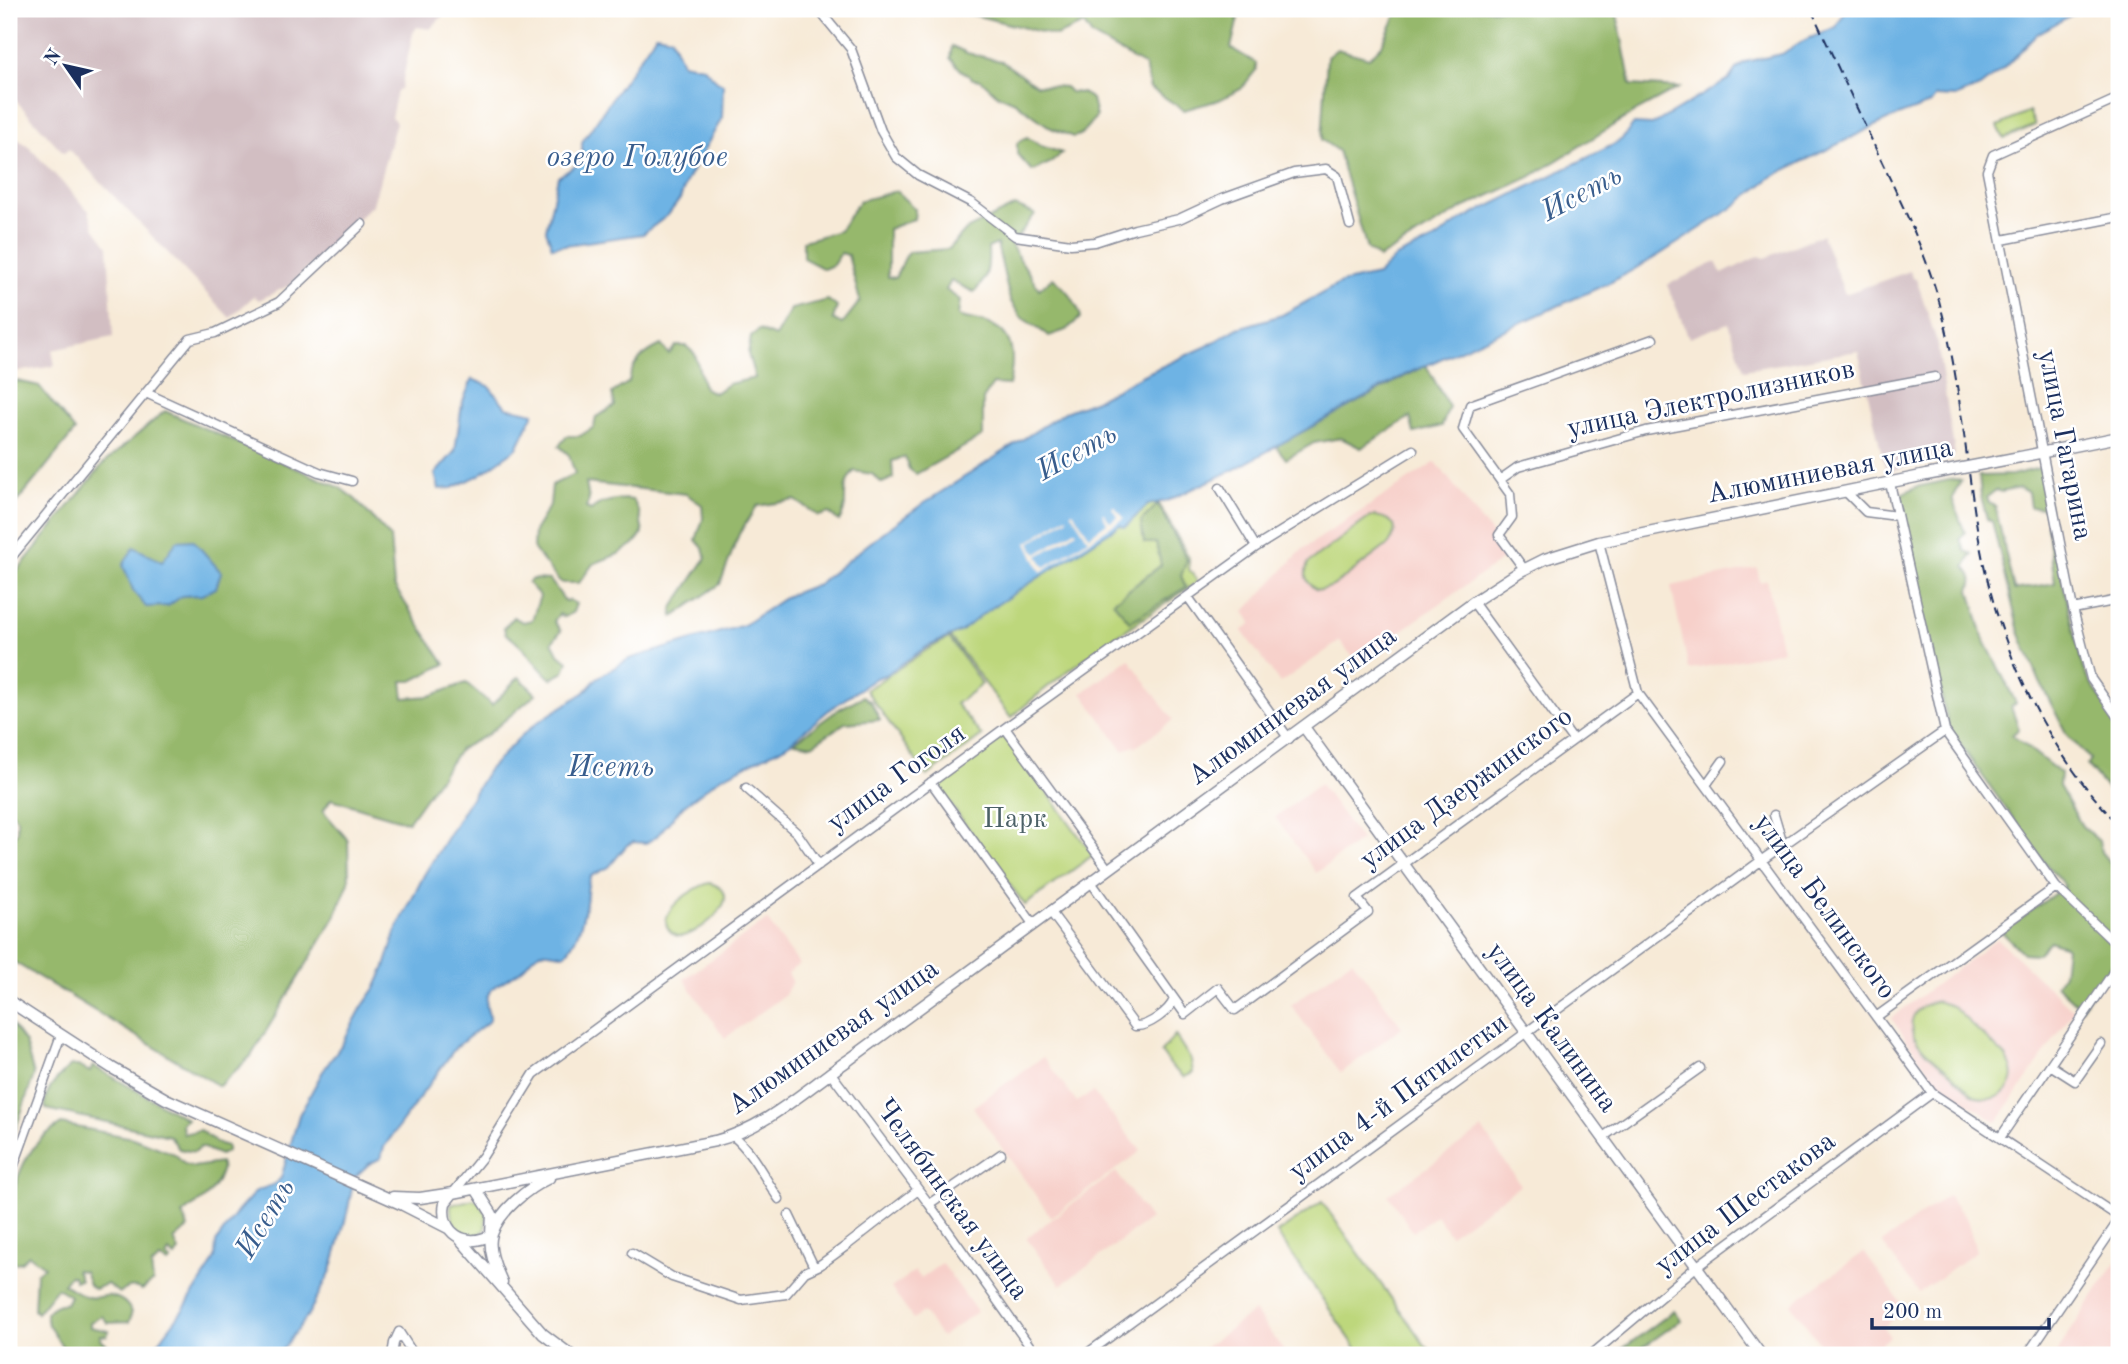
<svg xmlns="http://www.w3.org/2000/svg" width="2128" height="1364" viewBox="0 0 2128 1364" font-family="'Old Standard TT',serif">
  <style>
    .built { fill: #f7d0ca }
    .industrial { fill: #d2bec2 }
    .green { fill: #bdd77c; stroke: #6c836d; stroke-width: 2 }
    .forest { fill: #96b86c; stroke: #587465; stroke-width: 2 }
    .water { fill: #6eb3e4; stroke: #4471a1; stroke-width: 2 }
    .pier { fill: #f7ead7 }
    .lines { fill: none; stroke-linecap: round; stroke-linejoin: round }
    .minor-casing { stroke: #898c9a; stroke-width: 11 }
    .major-casing { stroke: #898c9a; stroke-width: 13 }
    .minor { stroke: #fff; stroke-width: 8 }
    .major { stroke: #fff; stroke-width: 10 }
    .rail { stroke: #1b2f5e; stroke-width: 2; stroke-dasharray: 10 5; stroke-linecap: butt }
    .major-bridge-casing { stroke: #898c9a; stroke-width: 13; stroke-linecap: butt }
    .major-bridge { stroke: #fff; stroke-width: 10 }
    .labels { text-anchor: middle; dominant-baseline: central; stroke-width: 5; stroke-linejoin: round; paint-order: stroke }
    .street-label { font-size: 28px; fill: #1b2f5e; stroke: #fff }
    .park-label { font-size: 28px; fill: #4c6167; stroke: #fff }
    .water-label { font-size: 30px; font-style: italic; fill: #385d8d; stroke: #fff }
  </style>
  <rect width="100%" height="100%" fill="#fff"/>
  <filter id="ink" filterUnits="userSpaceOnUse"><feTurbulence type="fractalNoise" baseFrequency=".0143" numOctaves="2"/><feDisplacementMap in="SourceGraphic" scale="14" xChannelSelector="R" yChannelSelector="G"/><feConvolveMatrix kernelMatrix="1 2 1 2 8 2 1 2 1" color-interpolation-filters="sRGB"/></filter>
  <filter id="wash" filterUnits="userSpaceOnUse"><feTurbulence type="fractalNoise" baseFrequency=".00686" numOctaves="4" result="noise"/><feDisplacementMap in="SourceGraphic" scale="28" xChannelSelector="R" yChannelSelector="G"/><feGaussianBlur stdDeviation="1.57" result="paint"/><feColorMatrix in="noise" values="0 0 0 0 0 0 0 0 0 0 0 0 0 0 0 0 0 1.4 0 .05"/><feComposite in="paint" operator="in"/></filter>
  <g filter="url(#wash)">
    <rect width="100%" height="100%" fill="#f7ead7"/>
    <path class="built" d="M1436,462L1506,553L1503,559L1357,662L1340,641L1280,683L1242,631L1252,623L1244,612L1303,549Z
      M1757,568L1760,582L1767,580L1782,651L1689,670L1671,586Z
      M1129,659L1173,720L1136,747L1134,745L1124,751L1082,693Z
      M1320,784L1361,840L1316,873L1275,817Z
      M767,920L799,964L788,973L792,981L785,995L725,1038L684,979Z
      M1997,939L2074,1011L1997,1122L1937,1083L1891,1018Z
      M1352,960L1402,1027L1341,1073L1291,1005Z
      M1043,1057L1077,1102L1093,1092L1141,1151L1051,1217L973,1107Z
      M1482,1129L1521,1185L1450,1235L1436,1215L1413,1232L1388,1195Z
      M1116,1172L1150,1219L1061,1285L1026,1238Z
      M1948,1195L1967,1220L1976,1251L1919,1293L1882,1243Z
      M1864,1252L1906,1310L1883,1327L1890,1337L1881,1344L1882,1347L1871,1355H1828L1791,1304Z
      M2119,1257V1355H2055Z
      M942,1263L977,1312L941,1337L923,1312L913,1319L891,1288L915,1271L921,1278Z
      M1254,1311L1287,1355H1195Z"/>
    <path class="industrial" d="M9,9H450L430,29L417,27L413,33L401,88L397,91L391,117L396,122L373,204L290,285L259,300L254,296L230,318L69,149L64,153L9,93V68L12,65L9,62Z
      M9,134L27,145L89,211L94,227L108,246L113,337L52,350L55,366L9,373Z
      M1823,234V238L1845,294L1910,271L1912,277L1916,278L1937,342L1955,455L1886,472L1858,351L1744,370L1728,323L1689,338L1667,285L1716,262L1722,274L1759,256L1765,258Z"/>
    <path class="green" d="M2029,112L2035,125L2004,139L1998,126Z
      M1154,495L1189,558V569L1198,582C1134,624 1066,668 1011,718L949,635Z
      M1375,516C1395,519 1400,527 1389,544L1333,586L1321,590L1315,589C1305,581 1304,575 1308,563L1370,517Z
      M949,638L982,684L956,704L982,736L927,776L866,690L928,649Z
      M1005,734L1093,855L1025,905L936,785Z
      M710,883C749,894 702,932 683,936C677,937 674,935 669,930C655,912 695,886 710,883Z
      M1936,1001L1952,1006L2006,1057C2012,1066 2016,1077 2009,1087C2003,1096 1991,1101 1981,1098C1968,1094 1957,1079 1947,1070C1933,1057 1902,1038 1914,1015C1919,1006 1927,1003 1936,1001Z
      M1175,1035L1191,1060L1193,1073L1184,1077L1173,1068L1161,1052Z
      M473,1199L478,1201L487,1214L485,1230C467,1247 448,1224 451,1205Z
      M1322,1202L1425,1345L1434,1355H1361L1277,1233Z"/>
    <path class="forest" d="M959,9H1231L1238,18L1231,48L1256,63V70L1241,89L1219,100L1184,110L1150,88L1145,66L1092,36L1084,24L1056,36L963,12Z
      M1399,9H1616L1631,85L1679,88L1638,110L1530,177L1465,207L1379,258L1367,249L1338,151L1322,140L1327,57L1337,49L1369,58L1382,45Z
      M952,46L967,53L1001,61L1036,85L1065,87L1070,92L1082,93L1092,99L1096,117L1080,135L1073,137L1051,128L1015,102L996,94L981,80L973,79L961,70L950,58Z
      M1027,137L1041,146L1062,153L1052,162L1032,171L1017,154V143Z
      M896,191L915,209L914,219L888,229V277L895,278L908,252L949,249L966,230L1015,206L1035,214L1011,245L1039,289L1053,278C1066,289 1076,300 1081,317L1066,330L1049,336L1021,317L1010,300L997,244L988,248C989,266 988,279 974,292L951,281L946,290L960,300L958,316C967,319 977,320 986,323C1017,332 1014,360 1009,385L993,384L983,399V436L916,474L909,469L905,457L892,461L893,478L882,483L872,474L854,471C837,491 852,502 839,521L829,513L819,516L795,500L757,506L739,534L720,584L673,617L672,609L706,558L703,548L696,540L703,519L702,505L686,494L586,483L589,500L586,508L591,510C600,501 619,498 633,500L639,512L643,533L634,544L618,554L593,564L579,583H563L558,580L533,548L534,531L550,505L552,485L575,474L569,455L559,446L567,436H580L594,427L596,417L615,406L612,393L629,382C632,362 643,354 661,345L669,354L676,346H686L695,354L704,388L715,393L728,384L755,378L748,354L751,337L759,330L775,337L791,309L828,300L837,307L833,319L842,324L860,301L848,255L841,253L833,265L824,269L803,258V241L839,231L859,201Z
      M1426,365L1449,407L1442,426L1414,433L1410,417L1361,448L1341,438L1314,443L1286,459L1276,446Z
      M17,381L39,386L75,431L9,512V382Z
      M165,411L339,487L355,499L390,537L394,586L445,664L412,681H402L404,698L430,696L466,683L492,705L519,677L536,694L487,735L460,749L408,822L331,799L323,811L348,840L349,882L335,917L251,1056L219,1086L9,959V843L17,832V819L9,808V581L103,464Z
      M2040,468L2043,474L2049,508L2030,507L2028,492L2019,488L2001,492L1996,490L1987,497L1989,503L1995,506L2014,590L2055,583L2047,525L2052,523L2063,583L2083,668L2090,682L2119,726V804L2087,765L2090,759L2067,735L2040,682L2019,632L1992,521L1987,519L1981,496L1979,476L2012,475Z
      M1954,479L1961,481L1952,498L1965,533L1960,539L1965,551L1972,554L1965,567C1972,575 1975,580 1970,590L1983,637L2016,703L2011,707L2019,729L2012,735L2060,773L2059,786L2082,826L2099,841L2101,852L2119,874V954L2081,1008L2056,985L2063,974L2066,947L2050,941L2037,954L2023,953L2002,932L2065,886L2044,862L1949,729L1910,557L1901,494L1916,487Z
      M1158,504L1187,560L1181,576L1186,587L1130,622L1113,602L1161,565L1156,543H1144L1141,521Z
      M532,579L550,580L565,601L569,600L576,604L573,612L565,617L559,614L554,621L561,631L552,642L558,653L568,661L564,672L551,679C533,663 528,649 506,634L504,628L513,617L523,622L532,620L540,596L528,583Z
      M863,696L871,702L880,720L845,723L812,745L794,742L839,709Z
      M9,1021L25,1043L34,1075L9,1149Z
      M71,1066H78L90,1072L93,1066L187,1119L182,1123L183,1134L200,1130L217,1143L227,1146V1152L220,1155L201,1147L194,1152L179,1149L170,1136L46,1109C41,1093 59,1076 71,1066Z
      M61,1124L133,1138L175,1154L185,1164L193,1167L220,1163L222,1168C218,1181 213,1192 201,1201C194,1206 189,1207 183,1214L188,1228L174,1240L179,1251L175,1257L169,1252L166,1257L171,1260L168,1263L160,1259L151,1266L153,1281L142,1290C132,1285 127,1288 119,1293L107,1284L94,1289L89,1285L84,1271L76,1270L80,1280L75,1281L73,1276H69L63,1284C71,1288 80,1295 88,1297C95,1299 103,1295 110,1296C123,1298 136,1309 129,1322L108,1323L102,1316L90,1322V1327L109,1331L107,1336L100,1335L102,1341L107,1345V1348L103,1350L98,1347C91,1354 82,1358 73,1353L68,1355L48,1325L46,1313C51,1307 58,1303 66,1304L70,1296L57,1288L37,1313L34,1310L36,1274L44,1266L29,1255L21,1262L10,1264C6,1221 11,1168 43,1137C48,1132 56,1128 61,1124Z
      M1674,1311L1681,1320L1632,1355H1614Z"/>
    <path class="water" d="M1847,9H2082L2037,34L2004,68L1980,87L1955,97L1936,96L1930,104L1887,120L1773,176L1732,208L1656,257L1611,282L1407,374L1235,469L1169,500L1148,505L1125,527L1120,525L984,613L962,631L927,647L885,675L876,678L829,710L786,746L720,778L683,806L656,837L646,843L633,842L627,845L609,867L591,876C586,885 588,893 586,903C583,920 577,941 565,954C556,955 546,949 538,953C531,957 528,965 522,969C505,984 476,986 490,1017L489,1021L456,1047L384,1147L381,1158L369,1164L354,1178L347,1214L331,1271L307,1317L278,1355H149L183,1310L208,1271L215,1258L216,1242L238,1211L256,1191L275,1184L281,1178L299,1115L323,1071L342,1044L362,1007L376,987L385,967L396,931L424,875L488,770L521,736L538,722L585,692L597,678L629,659L744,625L787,596L818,584L881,534L921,505L1065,412L1096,400L1143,375L1205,347L1238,328L1282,315L1341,283L1377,275L1396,257L1434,240L1461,220L1611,146L1622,139L1634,124L1652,125L1729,79L1736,69L1745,62L1782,54L1801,42L1836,27Z
      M656,34L671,37L682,63L703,67L717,81L723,84L722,118L687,180L680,199L668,215L643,234L552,247L546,230L558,177L582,162V142Z
      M472,379L489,386L506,407L534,413L517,448L478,476L452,488L439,489L435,474L455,451L462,404Z
      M193,540L221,572L216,588L202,595L182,596L168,606L146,607L133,590L123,565L134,547L162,562L177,541Z"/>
    <path class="pier" d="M1114,506L1124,518L1041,572L1027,543L1067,516L1068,518L1030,543L1037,554L1075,530L1077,532L1038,556L1045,567L1088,539L1071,512L1073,511L1089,536L1107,523L1102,514L1104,513L1110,522L1118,517L1112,508Z"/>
  </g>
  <g filter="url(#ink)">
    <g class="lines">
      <defs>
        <path id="minor" d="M818,9L851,49L881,131L896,157L918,175L972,203L1015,236L1071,244L1095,242L1135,229L1179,219L1222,199L1294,173L1326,169L1337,176L1350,225
          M2119,98L1993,155L1987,171L2073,609L2091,679L2119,719
          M2002,240L2119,217
          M146,393L319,472L352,481
          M1501,479L1518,467L1646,431L1935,377
          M1890,483L1945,731L2056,887L2119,947
          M1220,488L1256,547
          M1846,492L1866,512L1897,516
          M1599,542L1638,693L1932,1093L2119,1217
          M9,560L190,339L215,333L279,302L362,224
          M1524,569L1499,535L1512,517L1510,494L1463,429L1470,405L1653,339
          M1188,597L1289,739
          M1473,602L1573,740
          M2073,609L2119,600
          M1005,728L1108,869
          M931,782L1033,924
          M1706,785L1723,761
          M746,788L797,833L819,865
          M1774,815L1783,845
          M1091,882L1185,1014L1218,988L1235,1010L1368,912L1357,898L1638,693
          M1050,911L1135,1026C1148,1027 1170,1011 1174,999
          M1876,1017L2056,887
          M2050,1065L2075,1081L2101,1044
          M830,1072L929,1204L1036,1355
          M733,1136C753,1152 764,1178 779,1199
          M1603,1137L1700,1068
          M2000,1138L2119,964
          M9,1179L61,1035
          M453,1193L483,1156L534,1074L1005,728L1256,547L1413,450
          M929,1204L1001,1154
          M789,1215L814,1267
          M632,1253L672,1277L741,1300L786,1294L805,1272L820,1265L846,1246L918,1190
          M399,1332L414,1355
          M392,1355L394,1343L399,1332
          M1085,1355L1762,860L1945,731
          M1591,1355L1696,1267L1932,1093
          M2027,1355L2119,1220"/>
        <path id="major" d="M2020,457L2119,437
          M1304,727L1761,1355
          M9,1001L112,1068L166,1099L403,1205L448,1228
          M476,1189L492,1214L491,1235C466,1249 439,1233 445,1203L453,1193L715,1141C766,1128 807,1088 850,1059L1473,602L1519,572L1545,559L1599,542L1926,475
          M393,1197L420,1198L453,1193
          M460,1239L543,1334L571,1355
          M502,1282C496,1269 487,1248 492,1234C499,1211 528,1188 549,1178"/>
      </defs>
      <use href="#minor" class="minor-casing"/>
      <use href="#major" class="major-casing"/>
      <use href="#minor" class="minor"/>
      <use href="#major" class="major"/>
      <path class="rail" d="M1811,9C1834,59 1857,108 1880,158C1901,202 1923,247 1937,294C1961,375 1965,462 1980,545C1999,648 2045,749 2119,825"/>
      <defs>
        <path id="major-bridge" d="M1926,475L2020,457"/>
      </defs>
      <use href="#major-bridge" class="major-bridge-casing"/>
      <use href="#major-bridge" class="major-bridge"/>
    </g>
  </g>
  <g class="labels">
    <g class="street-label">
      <text transform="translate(1711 400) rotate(-12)">улица Электролизников</text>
      <text transform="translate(2064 445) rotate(79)">улица Гагарина</text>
      <text transform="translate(1830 472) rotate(-11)">Алюминиевая улица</text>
      <text transform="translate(1293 707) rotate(-36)">Алюминиевая улица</text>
      <text transform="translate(897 779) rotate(-36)">улица Гоголя</text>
      <text transform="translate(1467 789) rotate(-36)">улица Дзержинского</text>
      <text transform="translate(1824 907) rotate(54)">улица Белинского</text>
      <text transform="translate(1551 1028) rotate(54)">улица Калинина</text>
      <text transform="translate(834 1038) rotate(-35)">Алюминиевая улица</text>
      <text transform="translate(1399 1098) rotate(-36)">улица 4-й Пятилетки</text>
      <text transform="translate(951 1200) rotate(54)">Челябинская улица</text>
      <text transform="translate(1746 1204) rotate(-37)">улица Шестакова</text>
    </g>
    <g class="park-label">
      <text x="1015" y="820">Парк</text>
    </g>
    <g class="water-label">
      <text x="637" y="158">озеро Голубое</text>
      <text transform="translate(1582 194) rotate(-28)">Исеть</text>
      <text transform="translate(1077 453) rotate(-29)">Исеть</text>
      <text x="611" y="768">Исеть</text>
      <text transform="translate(266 1219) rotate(-59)">Исеть</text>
    </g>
  </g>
  <rect width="2128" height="1364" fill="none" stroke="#fff" stroke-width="35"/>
  <g transform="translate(66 66) rotate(304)" stroke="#ffffff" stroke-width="5" paint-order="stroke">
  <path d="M0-5L12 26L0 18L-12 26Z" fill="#1b2f5e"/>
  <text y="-10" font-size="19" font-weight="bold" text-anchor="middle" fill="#1b2f5e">N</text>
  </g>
  <path d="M1872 1318v10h177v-10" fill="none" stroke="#1b2f5e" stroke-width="3.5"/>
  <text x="1883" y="1318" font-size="21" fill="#1b2f5e" stroke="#ffffff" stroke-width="5" paint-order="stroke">200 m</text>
</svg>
